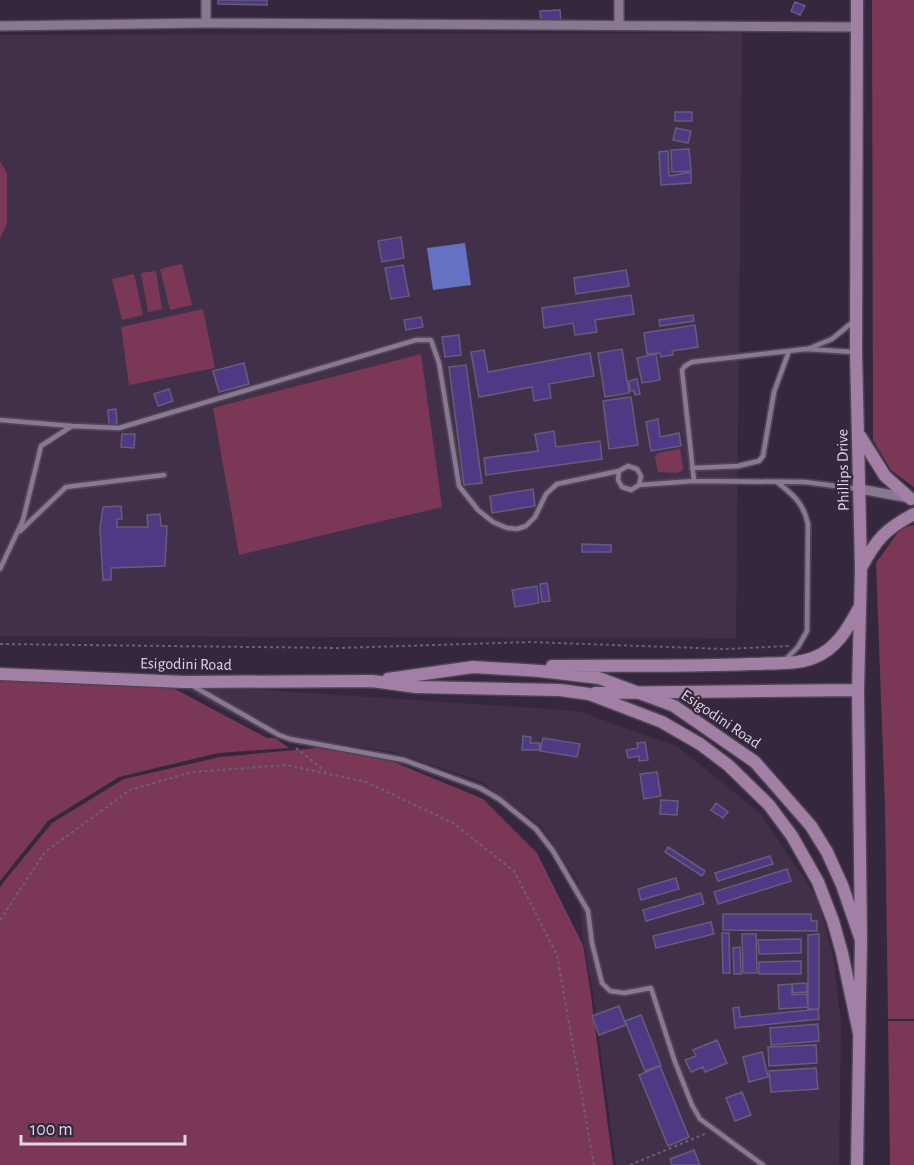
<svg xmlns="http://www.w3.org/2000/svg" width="914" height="1165" viewBox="0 0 914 1165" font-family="'Alegreya Sans',sans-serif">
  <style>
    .built { fill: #42304b }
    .green { fill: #7a3856 }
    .water { fill: #6372c1 }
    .building { fill: #4f3984; stroke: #635e79; stroke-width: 1.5 }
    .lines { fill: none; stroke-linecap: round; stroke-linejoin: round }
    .service-casing { stroke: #4f4355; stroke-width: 8 }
    .minor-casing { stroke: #4f4355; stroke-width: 12 }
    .secondary-casing { stroke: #4f4355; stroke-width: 15 }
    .path { stroke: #6c6073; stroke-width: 2; stroke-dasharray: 3 3; stroke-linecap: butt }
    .service { stroke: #897892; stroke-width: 4.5 }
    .minor { stroke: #897892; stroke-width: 9 }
    .secondary { stroke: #a280a5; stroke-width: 12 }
    .labels { text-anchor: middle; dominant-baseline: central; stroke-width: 4.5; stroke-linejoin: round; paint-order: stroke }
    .street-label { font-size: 16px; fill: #dfd6e4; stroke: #35273d }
  </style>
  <rect width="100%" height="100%" fill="#35273d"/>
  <path class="built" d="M742,33L736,638L0,636V35Z
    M176,684L578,711L678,747L760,813L818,899L833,956L841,1023L839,1165H616L592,987L583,940L579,884L541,826L481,781L393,752L266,733Z"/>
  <path class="green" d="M872,0H914V487L891,470L873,440Z
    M0,161L7,173V223L0,239Z
    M182,264L192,305L170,310L160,269Z
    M156,271L162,309L148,312L141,273Z
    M134,274L143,315L122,320L112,279Z
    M203,309L215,368L129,385L121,327Z
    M421,354L442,507L239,555L213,408Z
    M680,449L683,467L682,471L677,473L658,472L655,457L658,453Z
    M914,525V1019H888L885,807L876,563L901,528Z
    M0,678L173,688L267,738H275L289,748L218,753L119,777L48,821L0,881Z
    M317,748L389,760L483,799L537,853L583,945L590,988L613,1165H0V888L2,884L52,823L124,779L220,757Z
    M888,1021H914V1165H890Z"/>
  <path class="water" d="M465,243L471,285L433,290L427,248Z"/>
  <path class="building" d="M218,0H267V5L218,4Z
    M795,2L805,6L800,15L791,11Z
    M560,10L561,22L541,23L540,11Z
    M675,112H692V121H675Z
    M676,128L691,131L688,143L673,140Z
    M689,149L691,171L672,172L671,150Z
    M668,151L669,176L691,172V183L661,185L659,152Z
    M401,237L404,258L382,262L378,241Z
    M403,265L409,296L391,299L385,268Z
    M626,270L629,286L576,294L574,278Z
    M631,295L634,314L595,320L597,332L575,335L573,323L544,328L542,308Z
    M693,315L694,321L660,326L659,320Z
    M421,317L423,327L406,330L404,320Z
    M695,325L698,347L672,351L673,355L661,357L660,353L647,354L644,333Z
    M459,335L461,355L445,357L442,337Z
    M622,349L629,393L605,397L598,353Z
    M484,350L488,372L590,353L594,376L549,384L551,398L534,401L532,387L479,397L471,352Z
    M656,354L660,380L642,383L637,358Z
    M244,363L249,384L219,392L213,371Z
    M466,365L482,483L464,485L449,367Z
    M637,379L640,394L635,395L634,391H630L629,381Z
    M169,389L173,401L158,406L154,394Z
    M631,397L638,445L609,449L603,401Z
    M116,409L117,424L109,425L108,410Z
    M658,419L660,437L679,433L681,446L651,451L646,422Z
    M554,431L556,447L600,441L602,459L486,475L484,458L538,451L535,434Z
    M122,434H135L134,448L121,447Z
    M533,489L535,506L492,513L490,496Z
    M121,506L122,519H117V527H148L147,515L160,514L161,526H167L165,566L111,568V580H103L100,528L103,507Z
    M582,544L611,545V552H582Z
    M547,583L550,601L542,602L540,584Z
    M537,586L539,603L515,607L512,590Z
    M523,736L531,737L530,743H540L539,750H522Z
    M543,738L580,744L577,757L540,751Z
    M645,742L648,760L639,761V756L628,758L626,750L638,748L637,743Z
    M657,772L661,796L644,799L640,774Z
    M661,800L678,801L677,815L660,814Z
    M716,803L728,812L723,818L711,810Z
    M668,847L705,871L702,876L665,852Z
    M770,856L773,864L718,881L715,873Z
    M787,869L791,881L718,904L714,892Z
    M676,878L679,889L641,900L638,889Z
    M701,893L704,904L646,921L643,910Z
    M723,914H811V921H817V931L723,930Z
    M711,922L714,934L656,948L653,936Z
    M722,933H729L730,973H723Z
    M742,934H756L757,973H743Z
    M819,934V1009H808V935Z
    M801,939V953L759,954L758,940Z
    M740,947L741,974H734L733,948Z
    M801,961V974H759V962Z
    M807,983V992L793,993L792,984Z
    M792,984V995L807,994L808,1007L779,1009L778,985Z
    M619,1006L626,1025L599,1035L592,1016Z
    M739,1007L740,1017L818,1009L819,1019L735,1028L733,1008Z
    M641,1015L661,1065L645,1071L625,1021Z
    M818,1024L819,1041L771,1045L770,1028Z
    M717,1040L727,1063L705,1072L703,1067L691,1072L685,1060L696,1056L693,1050Z
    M816,1045L817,1063L769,1066L768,1047Z
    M762,1052L768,1077L749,1082L743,1057Z
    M660,1066L689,1137L668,1146L639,1075Z
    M816,1068L818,1089L771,1092L769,1071Z
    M742,1092L751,1115L735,1121L726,1098Z
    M694,1150L700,1165H672L670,1159Z"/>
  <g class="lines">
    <defs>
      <path id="service" d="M808,349L832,339L854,321
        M0,420L72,426
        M692,468L738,466L759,461L763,456L774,392L789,351L806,349L854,352
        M694,481L805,482L859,489
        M777,482C794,496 803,502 808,524L807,631L798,647L785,660
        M639,485L641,476L637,469L628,466L619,471L618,480L622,487L631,490L639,485L694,481L682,370L685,366L692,362L789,351
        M20,531L66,487L164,475
        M0,569L23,520L41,446L72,426L119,428L416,340H431L439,363L459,486L478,510L493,522L507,528L517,529L526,526L535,517L546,494L557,484L619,471
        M193,686L279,735L290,739L404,760L480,788L499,799L536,829L553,851L588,911L592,943L602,983L610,991L624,993L651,988L675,1062L692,1105L700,1119L763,1165"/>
      <path id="minor" d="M206,23V0
        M619,25V0
        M0,26L206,23L856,27
        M860,489L909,498"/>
      <path id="secondary" d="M857,0L856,352L861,569L858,690L861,940
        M860,436L885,476L911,499
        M861,568C876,540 885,529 914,514
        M552,666C618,665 684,667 750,664C770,663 794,665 813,658C836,650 848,628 859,608
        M0,674L184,682L372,681L416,687L560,690L589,694L662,722L700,744L728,765L769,805L792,836L818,882L833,921L842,953L859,1033
        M388,679L473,667L540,671L599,678L674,706L755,762L811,826L827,852L842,885L861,940L857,1165
        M595,693L858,690"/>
    </defs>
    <use href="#service" class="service-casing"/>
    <use href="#minor" class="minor-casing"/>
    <use href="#secondary" class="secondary-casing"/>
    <path class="path" d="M0,644L338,648L530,642L725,649L789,646
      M296,748L326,772
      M0,920L45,852L130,790L192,772L286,765L366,782L453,823L514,871L557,955L594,1165
      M630,1165L707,1133"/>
    <use href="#service" class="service"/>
    <use href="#minor" class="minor"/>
    <use href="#secondary" class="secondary"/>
  </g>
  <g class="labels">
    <g class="street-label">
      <text transform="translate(843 470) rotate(-91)">Phillips Drive</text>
      <text transform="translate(186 664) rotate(1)">Esigodini Road</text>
      <text transform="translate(721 719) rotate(34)">Esigodini Road</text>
    </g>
  </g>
  <path d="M21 1135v9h164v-9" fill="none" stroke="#dfd6e4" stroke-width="3"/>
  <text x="30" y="1135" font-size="18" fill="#dfd6e4" stroke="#35273d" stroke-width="4.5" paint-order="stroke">100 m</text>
</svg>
